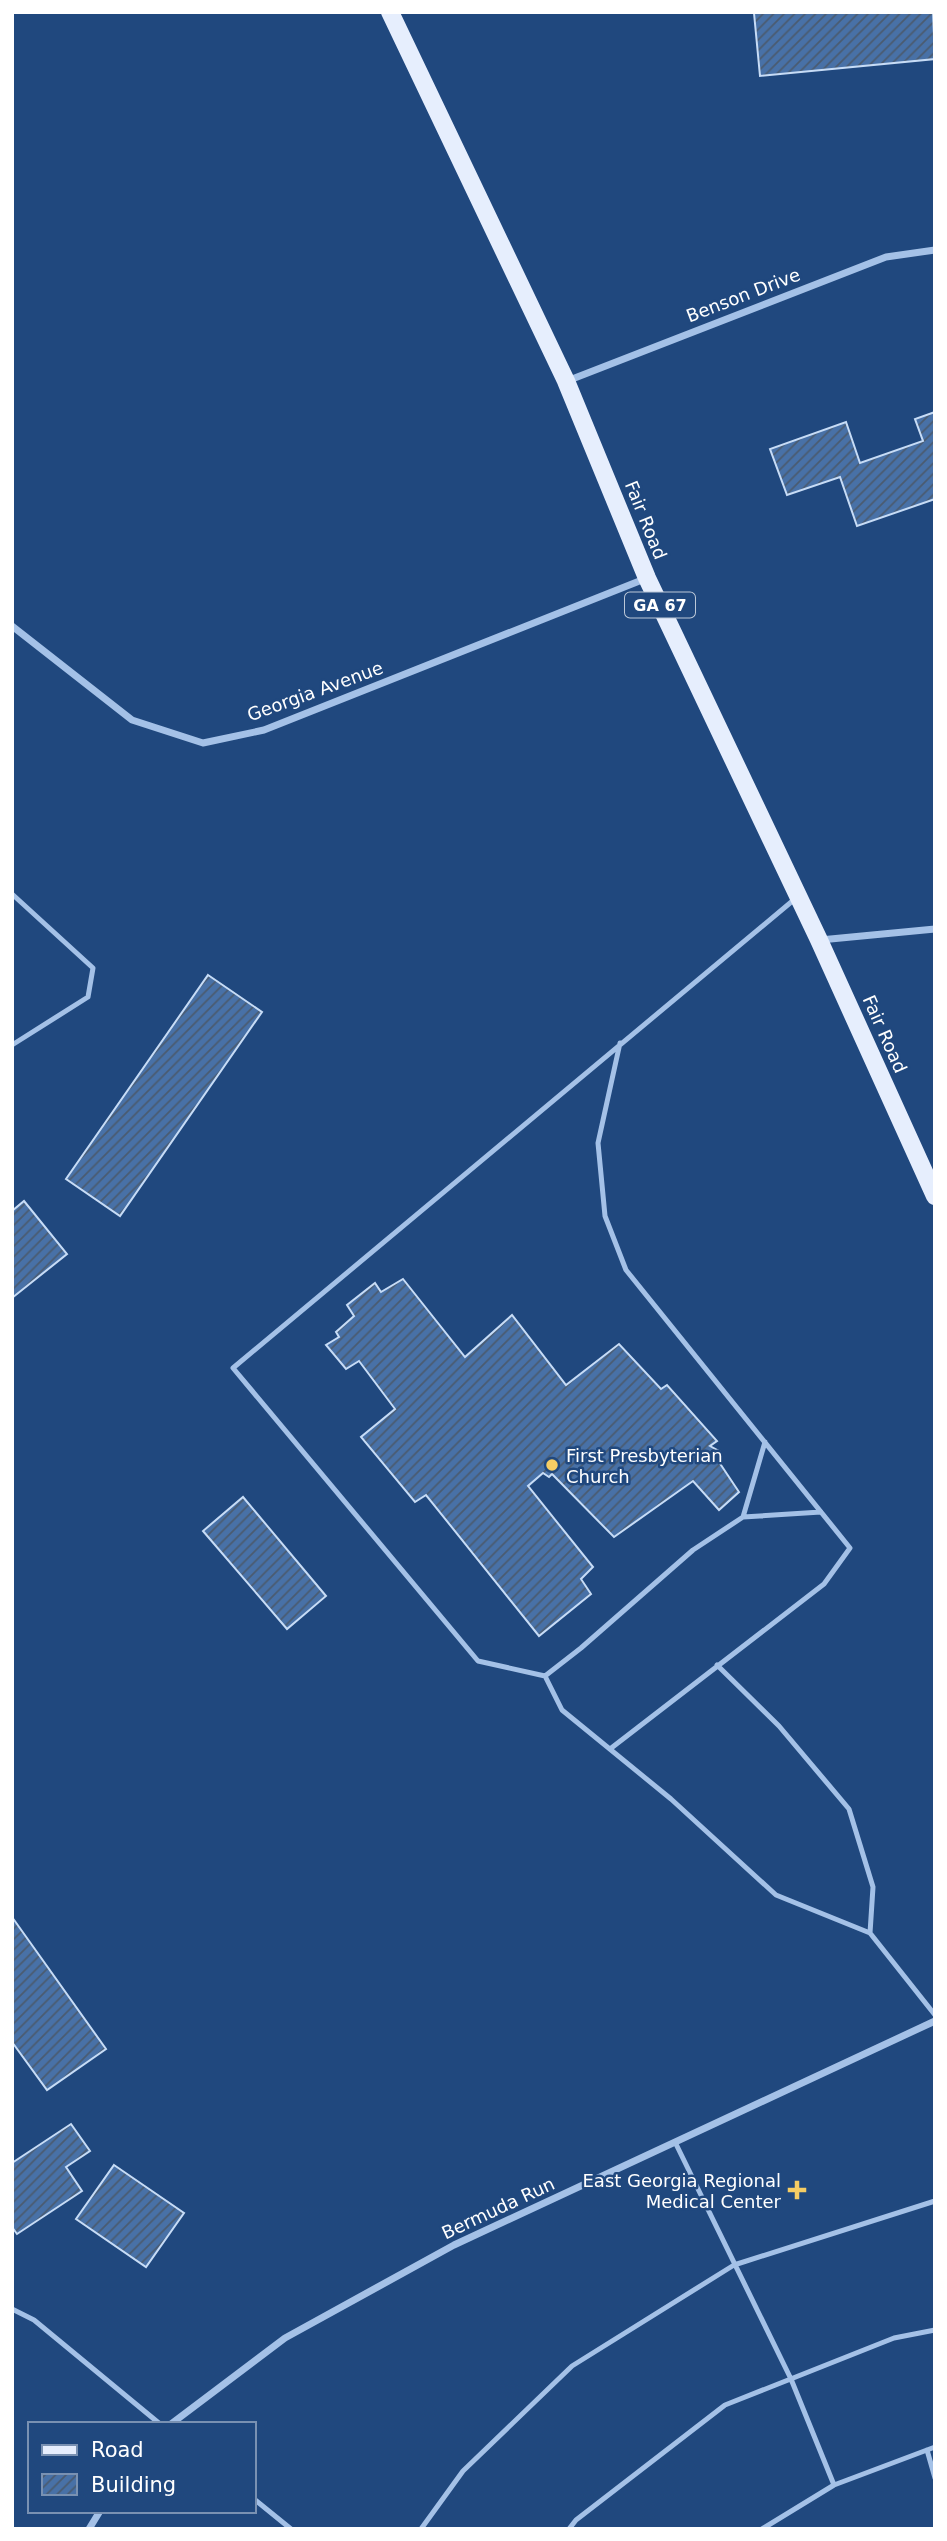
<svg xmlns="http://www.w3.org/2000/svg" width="947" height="2541" viewBox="0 0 947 2541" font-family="'DejaVu Sans',sans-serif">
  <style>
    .building { fill: url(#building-hatch); stroke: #c7dcf6; stroke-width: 2 }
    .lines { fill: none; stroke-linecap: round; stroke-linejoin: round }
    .service { stroke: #a4c1e7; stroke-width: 5 }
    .minor { stroke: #a4c1e7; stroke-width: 7 }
    .primary { stroke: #e6eefd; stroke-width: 18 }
    .poi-dot { fill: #f5cd64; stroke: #20487e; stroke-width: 2.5 }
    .labels { text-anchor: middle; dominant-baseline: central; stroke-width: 5; stroke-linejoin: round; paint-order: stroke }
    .shield { fill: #20487e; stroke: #bcc8d8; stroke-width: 2 }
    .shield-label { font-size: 16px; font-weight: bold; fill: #fff }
    .street-label { font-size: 18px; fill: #fff; stroke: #20487e }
    .poi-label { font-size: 18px; fill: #fff; stroke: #20487e; text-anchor: start }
  </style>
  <defs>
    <pattern id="building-hatch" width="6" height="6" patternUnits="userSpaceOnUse" patternTransform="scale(1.75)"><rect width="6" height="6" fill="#4871a7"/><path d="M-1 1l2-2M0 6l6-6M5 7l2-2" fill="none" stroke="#4a5b70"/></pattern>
  </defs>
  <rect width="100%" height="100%" fill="#20487e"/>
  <path class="building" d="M765,12H933L935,59L760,76L754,13Z
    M935,412V499L857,526L840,477L787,495L770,449L846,422L860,463L923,441L915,419Z
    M208,975L262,1012L120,1216L66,1179Z
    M24,1201L67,1254L12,1298V1211Z
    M403,1279L465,1357L512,1315L566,1385L619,1344L661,1389L667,1385L717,1441L710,1446L719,1451L715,1456L739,1492L719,1510L693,1481L614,1537L552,1474L549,1477L543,1473L528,1486L593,1567L581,1579L591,1594L539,1636L426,1495L415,1502L361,1437L395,1409L359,1361L346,1369L326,1345L339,1337L336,1332L354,1316L347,1305L375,1283L381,1292Z
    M243,1497L326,1596L287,1629L203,1531Z
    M12,1917L106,2049L47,2090L12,2042Z
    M71,2124L90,2151L66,2167L82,2191L17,2234L12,2227V2163Z
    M114,2165L184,2213L146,2267L76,2219Z"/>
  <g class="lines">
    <path class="service" d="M12,894L93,968L88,997L12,1045
      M796,898L233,1368L478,1661L545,1676L562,1710L671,1799L776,1895L870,1933L935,2015
      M743,1517L765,1442
      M717,1665L779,1726L849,1809L873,1887L870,1933
      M545,1676L581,1648L693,1550L743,1517L821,1512
      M610,1749L824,1584L850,1548L626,1270L605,1216L598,1143L620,1043
      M675,2142L791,2379L834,2485L935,2447
      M12,2309L34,2320L160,2424
      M927,2450L935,2478
      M254,2499L291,2529
      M421,2529L463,2471L572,2366L734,2265L935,2201
      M569,2529L576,2520L725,2405L894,2338L935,2330
      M762,2529L834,2485"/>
    <path class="minor" d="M567,381L886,257L935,250
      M12,626L132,720L203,743L264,730L647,578
      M820,940L935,929
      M171,2424L285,2338L454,2245L935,2021
      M89,2529L100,2511"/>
    <path class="primary" d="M390,12L566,381L647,578L819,940L935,1196"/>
  </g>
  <g class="poi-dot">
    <circle cx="552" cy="1465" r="7"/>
    <path d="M793.5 2179.5h7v7h7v7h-7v7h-7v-7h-7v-7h7z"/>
  </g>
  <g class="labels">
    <rect class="shield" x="625" y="592.5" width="70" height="25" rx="5"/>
    <g class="shield-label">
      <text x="660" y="605">GA 67</text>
    </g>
    <g class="street-label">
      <text transform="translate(743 295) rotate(-21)">Benson Drive</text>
      <text transform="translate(646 520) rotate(68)">Fair Road</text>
      <text transform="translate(315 691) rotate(-20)">Georgia Avenue</text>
      <text transform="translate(885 1034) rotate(66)">Fair Road</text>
      <text transform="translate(498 2208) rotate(-25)">Bermuda Run</text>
    </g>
    <g class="poi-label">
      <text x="566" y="1455">First Presbyterian<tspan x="566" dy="21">Church</tspan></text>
      <text x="781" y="2180" text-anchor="end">East Georgia Regional<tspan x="781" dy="21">Medical Center</tspan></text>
    </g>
  </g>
  <rect width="947" height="2541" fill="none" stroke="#ffffff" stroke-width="28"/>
  <rect x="28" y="2422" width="228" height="91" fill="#20487e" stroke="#7991b2" stroke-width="2"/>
  <rect x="42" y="2445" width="35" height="10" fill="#e6eefd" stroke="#7991b2" stroke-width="2"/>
  <text x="91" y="2457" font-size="21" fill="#ffffff">Road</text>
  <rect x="42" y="2474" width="35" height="21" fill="url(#building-hatch)" stroke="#7991b2" stroke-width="2"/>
  <text x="91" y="2492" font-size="21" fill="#ffffff">Building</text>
</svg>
